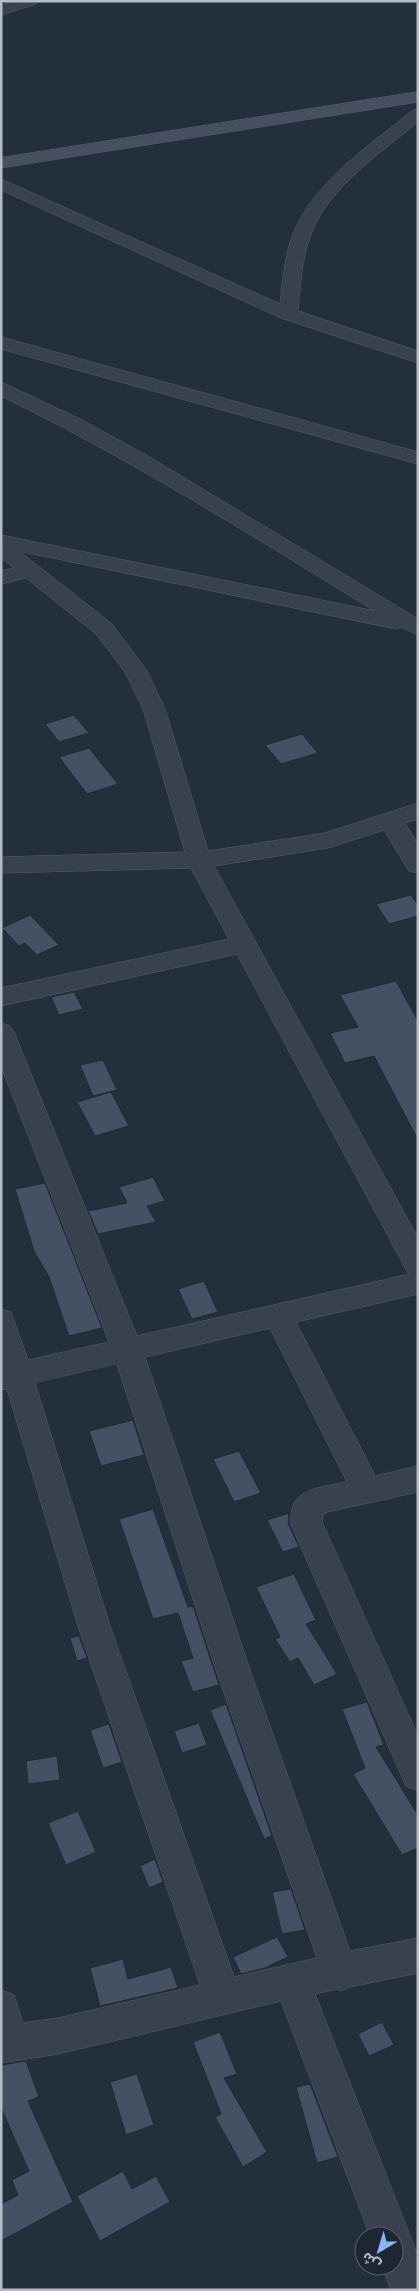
<svg xmlns="http://www.w3.org/2000/svg" width="419" height="2291" viewBox="0 0 419 2291" font-family="'Exo 2','Noto Sans Arabic',sans-serif">
  <style>
    .building { fill: #455162; stroke: #1f2835 }
    .lines { fill: none; stroke-linecap: round; stroke-linejoin: round }
    .street-casing { stroke: #565f6c; stroke-width: 1 }
    .secondary-casing { stroke: #565f6c; stroke-width: 1 }
    .street { fill: #38414e; fill-rule: evenodd }
    .secondary { fill: #465061; fill-rule: evenodd }
  </style>
  <rect width="100%" height="100%" fill="#242f3e"/>
  <path class="building" d="M74,715L89,733L59,742L45,724Z
    M302,734L318,753L281,764L265,745Z
    M89,748L118,784L87,794L59,757Z
    M411,895L418,905V916L389,924L376,904Z
    M30,915L59,945L37,955L25,943L19,946L2,928Z
    M396,981L418,1021V1140L374,1056L345,1063L330,1033L358,1027L340,995Z
    M74,992L83,1009L59,1015L51,997Z
    M103,1060L117,1090L93,1096L80,1065Z
    M111,1092L129,1126L95,1136L77,1102Z
    M153,1177L165,1201L147,1206L156,1222L98,1234L88,1211L127,1203L119,1187Z
    M45,1183L102,1328L69,1336L49,1277L34,1251L15,1189Z
    M204,1281L218,1312L192,1319L178,1289Z
    M133,1420L144,1455L101,1466L89,1431Z
    M239,1451L261,1493L234,1502L213,1459Z
    M153,1509L188,1607L193,1606L219,1685L193,1692L181,1661L193,1658L178,1613L153,1619L119,1519Z
    M289,1513L288,1523L299,1547L283,1552L267,1520Z
    M294,1574L316,1620L306,1624L337,1674L314,1685L298,1658L290,1662L275,1639L280,1637L256,1587Z
    M79,1636L87,1658L77,1661L70,1638Z
    M367,1702L384,1745L376,1747L418,1815V1848L402,1855L353,1774L365,1768L342,1709Z
    M226,1704L272,1836L264,1839L210,1710Z
    M199,1723L207,1745L182,1753L174,1731Z
    M109,1724L122,1762L103,1768L90,1730Z
    M57,1756L60,1780L28,1784L26,1761Z
    M78,1811L96,1852L66,1865L48,1823Z
    M155,1859L163,1882L149,1888L140,1866Z
    M291,1889L305,1930L282,1934L272,1892Z
    M277,1937L288,1957L265,1968L241,1974L233,1957Z
    M123,1959L128,1979L171,1967L178,1988L100,2006L90,1968Z
    M382,2022L394,2045L369,2056L358,2034Z
    M220,2032L237,2074L224,2078L267,2152L243,2167L215,2117L221,2114L193,2042Z
    M26,2061L39,2097L28,2101L73,2202L1,2241V2204L18,2195L12,2180L29,2171L1,2108V2065Z
    M137,2074L154,2125L126,2135L110,2082Z
    M310,2084L338,2157L317,2163L296,2087Z
    M123,2171L132,2189L156,2176L170,2202L100,2241L77,2196Z"/>
  <g class="lines">
    <defs>
      <path id="street" d="M15,1H38L36,4L1,15V6Z
        M418,109V122C377,156 321,192 307,246C301,267 300,290 298,311L418,351V363L281,318L1,190V179L280,304C283,278 285,249 297,225C321,177 371,144 412,111Z
        M1,337L418,452V464L1,349Z
        M1,382L80,419L148,456L418,619V635L401,627L396,629L19,551L112,624L147,671L165,709L208,851L325,833L418,803V819L405,823L418,845V873L409,871L384,830L328,848L214,866L418,1238V1294L296,1322L375,1476L418,1466V1492L327,1512L323,1515L322,1522L418,1736V1791L406,1786L290,1522C291,1515 292,1504 297,1499C308,1487 332,1485 347,1482L270,1328L145,1357L250,1670L350,1951L418,1938V1973L350,1987L340,1991L337,1989L315,1994L418,2256V2290H391L382,2266H394V2236H370L281,2001L58,2054L1,2063V1990L14,1995L23,2023L58,2018L200,1985L78,1626L7,1389H1V1309L11,1312L28,1360L109,1342L1,1066V1023L10,1026L14,1032L137,1336L410,1274L408,1273L237,954L1,1006V988L229,939L191,868L1,873V857L185,852L143,709L125,672L96,634L26,578L1,584V571L14,568L1,558V535L375,611C252,536 131,459 1,396ZM117,1364L216,1670L317,1958L234,1977L110,1626L35,1383Z"/>
      <path id="secondary" d="M418,92V102L1,168V158Z"/>
    </defs>
    <use href="#street" class="street-casing"/>
    <use href="#secondary" class="secondary-casing"/>
    <use href="#street" class="street"/>
    <use href="#secondary" class="secondary"/>
  </g>
  <rect width="419" height="2291" fill="none" stroke="#b4bcc9" stroke-width="5"/>
  <g transform="translate(379 2251) rotate(218)"><circle r="24" fill="#1d2633" stroke="#59626f"/>
  <path d="M0-4L9 19L0 12L-9 19Z" fill="#8ab4f8"/>
  <text y="-8" font-size="14" font-weight="bold" text-anchor="middle" fill="#b4bcc9">ش</text>
  </g>
</svg>
